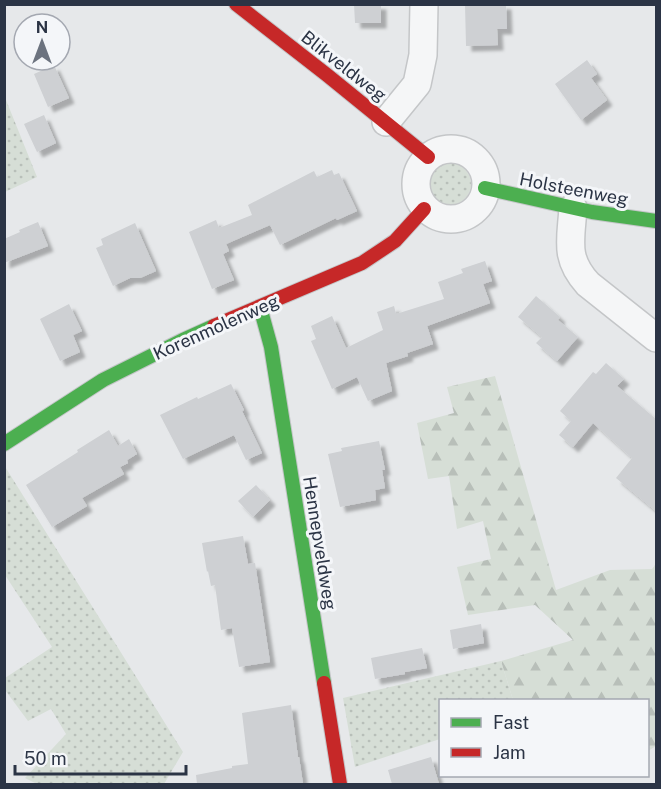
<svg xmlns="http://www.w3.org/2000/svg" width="661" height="789" viewBox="0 0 661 789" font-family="'Public Sans',sans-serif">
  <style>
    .grass { fill: url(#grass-dots) }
    .forest { fill: url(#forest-firs) }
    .building { fill: #ced0d3; filter: url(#shadow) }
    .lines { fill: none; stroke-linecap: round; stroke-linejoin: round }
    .street-casing { stroke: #c4c6c8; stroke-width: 30 }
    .fast-casing { stroke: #c4c6c8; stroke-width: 16 }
    .jam-casing { stroke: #c4c6c8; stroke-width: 16 }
    .street { stroke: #f5f6f7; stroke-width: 27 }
    .fast { stroke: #4caf50; stroke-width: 14 }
    .jam { stroke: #c62828; stroke-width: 14 }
    .labels { text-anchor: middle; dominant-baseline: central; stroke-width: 6; stroke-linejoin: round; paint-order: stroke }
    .street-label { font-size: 18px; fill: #2b3445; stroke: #f4f6f9 }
  </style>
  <defs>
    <pattern id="grass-dots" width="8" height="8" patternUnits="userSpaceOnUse" patternTransform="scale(1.5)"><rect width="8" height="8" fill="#d6ded6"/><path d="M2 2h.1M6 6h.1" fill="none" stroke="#b8bfb9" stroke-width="1.8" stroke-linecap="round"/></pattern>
    <pattern id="forest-firs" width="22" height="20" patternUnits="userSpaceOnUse" patternTransform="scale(1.5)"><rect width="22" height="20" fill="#d6ded6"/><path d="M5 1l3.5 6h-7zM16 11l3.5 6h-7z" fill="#b8bfb9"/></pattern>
    <filter id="shadow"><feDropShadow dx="5.5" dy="5.5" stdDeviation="1.5" flood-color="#0004"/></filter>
  </defs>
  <rect width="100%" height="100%" fill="#e6e8ea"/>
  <path class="grass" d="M4,95L37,177L5,192H4Z
    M429 184a21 21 0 1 1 42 0a21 21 0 1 1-42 0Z
    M4,465L183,752L164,784H37L25,778L66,734L51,709L28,721L5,690V678L52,647L5,575Z
    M501,661L513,700H440V739L355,767L343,698Z"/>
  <path class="forest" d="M495,376L556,590L610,570L652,569L656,564V746L648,751V700H513L501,661L573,640L535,605L468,615L457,567L491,559L483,521L457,529L449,476L428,479L417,423L454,413L447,387Z"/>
  <path class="building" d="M354,4H381V23H355Z
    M465,4H506L507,29H497L498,45L466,46Z
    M587,60L597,74L591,78L607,100L581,120L555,84Z
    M54,65L69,98L48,107L34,74Z
    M44,115L56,143L37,152L24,124Z
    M332,170L334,175L339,173L357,211L337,220L336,218L280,245L270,225L226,244L229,251L223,254L234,280L212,289L189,232L216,220L219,228L252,215L248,205L314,171L317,177Z
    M38,222L48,246L4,263V239L20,232L19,230Z
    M135,223L156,271L140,278H130L113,286L96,248L103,245L101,239Z
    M485,261L492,281L483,284L490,303L427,326L433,344L407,353L408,356L386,363L392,391L368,401L357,377L332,389L311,341L316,339L311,326L332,316L346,348L383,330L377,312L394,306L396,314L444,299L438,282L463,273L461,269Z
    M536,296L560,317L558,320L578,337L557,361L536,343L542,337L518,317Z
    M69,304L82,331L73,335L80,352L60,361L40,319Z
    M606,363L624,379L617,386L657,420V512L616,478L632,458L593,423L573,447L559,435L571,421L560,411L593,372L596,374Z
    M231,384L244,410L242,411L262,453L246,460L234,435L183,459L160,415L197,397L198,399Z
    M109,430L118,446L129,439L137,454L127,460L128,463L120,467L124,474L82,498L87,506L52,527L26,485L78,452L77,450Z
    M379,441L385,470H382L385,488L375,490L376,500L340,507L328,454L342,451L341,448Z
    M256,485L270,500L253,517L238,501Z
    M243,536L248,564L255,563L270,662L239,667L232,628L221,630L215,585L211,586L208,571L207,572L202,543Z
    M481,624L484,643L453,649L450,630Z
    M422,648L427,668L405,672V674L375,679L371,658Z
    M291,705L298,757H299L303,784H197L196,775L232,768V766L248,764L242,713Z
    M431,757L439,784H392L388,770Z"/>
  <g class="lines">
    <defs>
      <path id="street" d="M386,122L417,84L423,55L424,4
        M416 184a35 35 0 1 1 70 0a35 35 0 1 1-70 0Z
        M573,208C571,240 564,258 588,284L656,338"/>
      <path id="fast" d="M485,188L592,212L656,221
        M260,307L271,347L324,683
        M4,444L103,380L183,340L214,326"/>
      <path id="jam" d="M236,4L327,75L428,157
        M214,326L362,263L395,241L424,209
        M324,683L340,784"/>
    </defs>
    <use href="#street" class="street-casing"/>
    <use href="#fast" class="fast-casing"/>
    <use href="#jam" class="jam-casing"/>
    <use href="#street" class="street"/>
    <use href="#fast" class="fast"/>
    <use href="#jam" class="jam"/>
  </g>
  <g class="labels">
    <g class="street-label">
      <text transform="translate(344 66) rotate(38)">Blikveldweg</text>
      <text transform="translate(574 189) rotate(11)">Holsteenweg</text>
      <text transform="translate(216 327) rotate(-24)">Korenmolenweg</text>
      <text transform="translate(320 543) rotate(81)">Hennepveldweg</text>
    </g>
  </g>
  <rect width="661" height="789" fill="none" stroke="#2b3445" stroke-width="12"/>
  <rect x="439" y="699" width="210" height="78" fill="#f4f6f9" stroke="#a4a8b1" stroke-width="1.5"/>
  <rect x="451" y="718" width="30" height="9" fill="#4caf50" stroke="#a4a8b1" stroke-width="1.5"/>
  <text x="493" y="729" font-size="18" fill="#2b3445">Fast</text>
  <rect x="451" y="748" width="30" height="9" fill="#c62828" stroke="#a4a8b1" stroke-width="1.5"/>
  <text x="493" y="759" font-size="18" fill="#2b3445">Jam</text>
  <g transform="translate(42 42)"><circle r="28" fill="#f4f6f9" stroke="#a4a8b1" stroke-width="1.5"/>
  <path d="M0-4.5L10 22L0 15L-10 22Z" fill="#6c737f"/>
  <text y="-9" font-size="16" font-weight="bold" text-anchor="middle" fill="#2b3445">N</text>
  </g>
  <path d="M15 765v9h171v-9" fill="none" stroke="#2b3445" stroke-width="3"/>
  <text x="24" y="765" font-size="18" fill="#2b3445" stroke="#f4f6f9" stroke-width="4.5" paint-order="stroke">50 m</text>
</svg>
